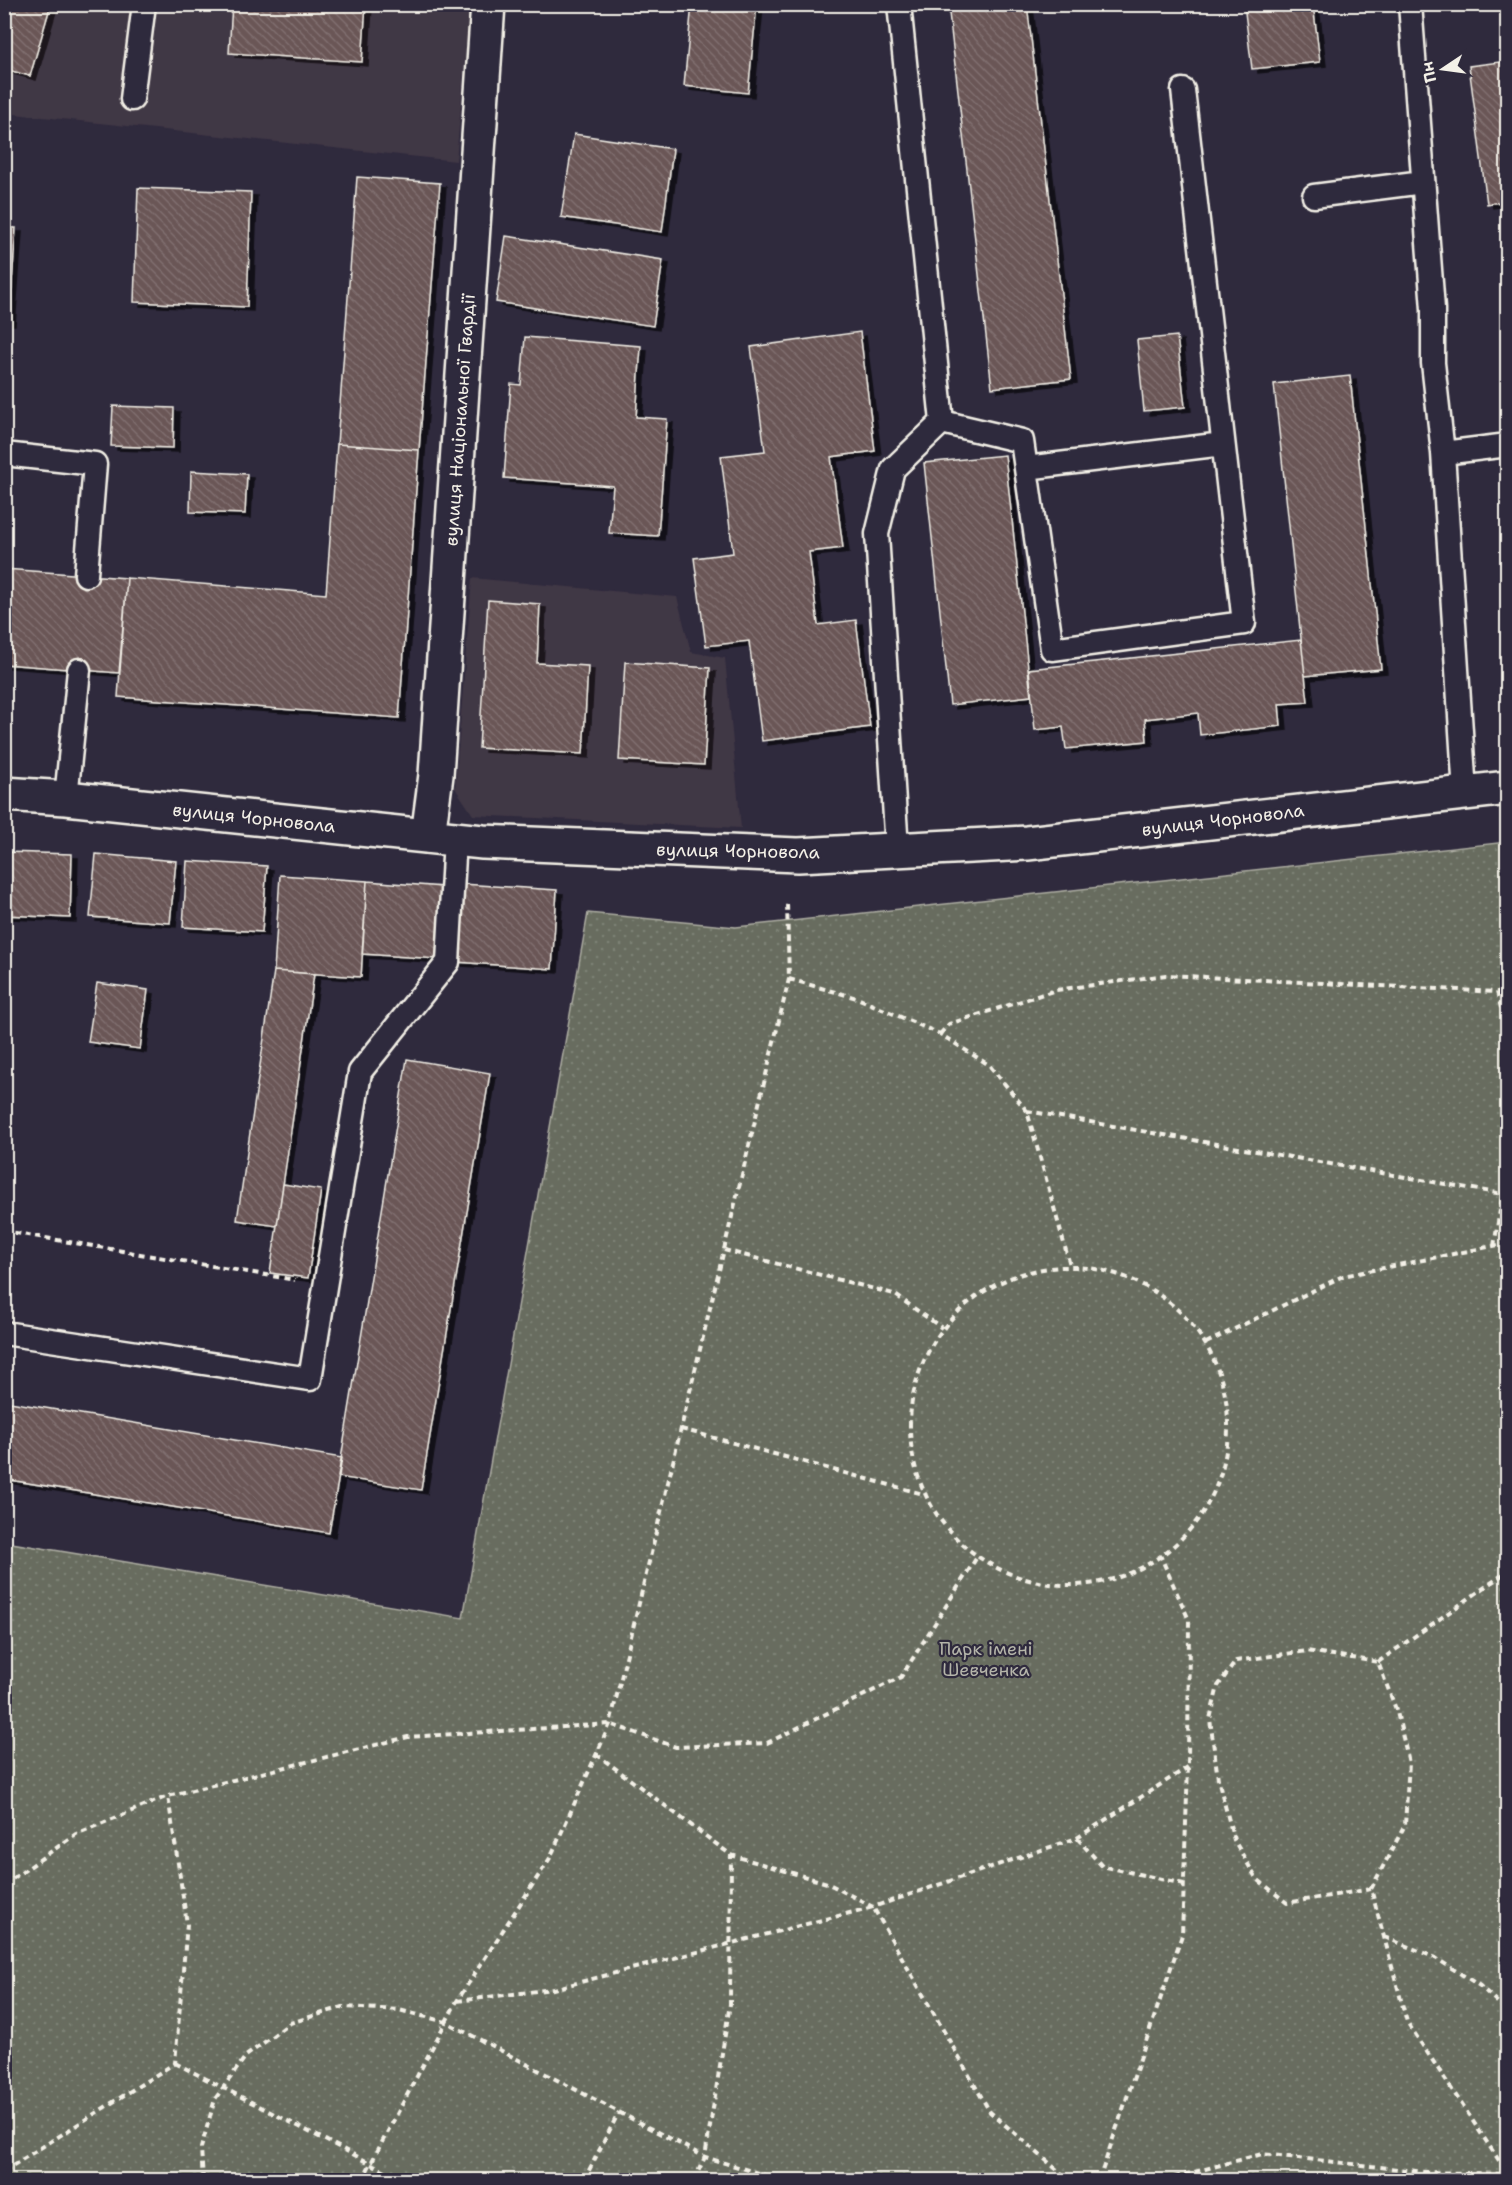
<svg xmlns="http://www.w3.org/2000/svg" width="1512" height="2185" viewBox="0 0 1512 2185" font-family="'Shantell Sans',sans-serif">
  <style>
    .built { fill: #413745 }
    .park { fill: url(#park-dots); stroke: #aeaea3; stroke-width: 1.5 }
    .building { fill: url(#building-back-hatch); stroke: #f4f1e8; stroke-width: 1.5; filter: url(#shadow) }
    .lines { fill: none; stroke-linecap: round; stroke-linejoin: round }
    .service-casing { stroke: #f4f1e8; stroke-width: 27 }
    .minor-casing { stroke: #f4f1e8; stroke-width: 38 }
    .secondary-casing { stroke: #f4f1e8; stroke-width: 38 }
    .path { stroke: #f4f1e8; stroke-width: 4; stroke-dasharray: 6 4.5; stroke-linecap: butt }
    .service { stroke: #2f2a3d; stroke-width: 22 }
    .minor { stroke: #2f2a3d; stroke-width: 33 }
    .secondary { stroke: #2f2a3d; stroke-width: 33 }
    .labels { text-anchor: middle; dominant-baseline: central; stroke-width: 4.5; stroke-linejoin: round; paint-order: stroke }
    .street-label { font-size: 18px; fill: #f4f1e8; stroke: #2f2a3d }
    .park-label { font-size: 18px; fill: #b5b5aa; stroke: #2f2a3d }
  </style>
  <defs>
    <pattern id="park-dots" width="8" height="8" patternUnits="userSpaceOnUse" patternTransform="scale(1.5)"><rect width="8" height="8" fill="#676c5e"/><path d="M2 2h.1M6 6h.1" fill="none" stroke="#7d8175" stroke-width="1.8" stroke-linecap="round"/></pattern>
    <pattern id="building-back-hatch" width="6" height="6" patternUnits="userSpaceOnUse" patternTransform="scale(1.5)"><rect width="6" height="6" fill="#6a5657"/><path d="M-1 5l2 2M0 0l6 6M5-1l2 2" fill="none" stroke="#806f6f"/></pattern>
    <filter id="shadow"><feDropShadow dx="6" dy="4" stdDeviation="0" flood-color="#0009"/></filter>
  </defs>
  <rect width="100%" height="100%" fill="#2f2a3d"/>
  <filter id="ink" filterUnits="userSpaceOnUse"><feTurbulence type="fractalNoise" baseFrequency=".0167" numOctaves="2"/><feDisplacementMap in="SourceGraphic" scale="12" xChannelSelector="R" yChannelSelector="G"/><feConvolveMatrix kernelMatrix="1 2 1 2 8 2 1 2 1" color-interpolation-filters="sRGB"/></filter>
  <g filter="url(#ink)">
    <path class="built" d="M5,5H470L456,161L5,113Z
      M472,578L677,597L691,652L725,658L741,828L473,815L455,788Z"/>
    <path class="park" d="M1507,842V2180H5V1542L463,1618L588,913L736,927Z"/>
    <path class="building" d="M4,4H51L30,76L4,69Z
      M232,4H366L362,62L229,53Z
      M692,4H757L748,93L684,86Z
      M948,4H1027L1071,379L992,388Z
      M1244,4H1313L1320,62L1252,69Z
      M1508,61V201L1487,204L1469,66Z
      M574,134L673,149L662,232L561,217Z
      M357,177L440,183L419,450L337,444Z
      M138,188L251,192L247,307L134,302Z
      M4,228H16L9,321H4Z
      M506,236L663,260L653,326L496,302Z
      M860,332L875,451L831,457L843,548L809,552L818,625L856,620L870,727L762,741L749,641L706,646L694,558L733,553L721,456L765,451L751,347Z
      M1177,336L1185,407L1144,411L1137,340Z
      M525,337L641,346L636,417L667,419L658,536L609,533L613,486L504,478L511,384L521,385Z
      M1350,376L1381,669L1305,676L1274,384Z
      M113,406L174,408L173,448L111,446Z
      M337,444L419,450L399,718L118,697L127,578L326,594Z
      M1005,455L1031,696L950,705L924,463Z
      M191,471L247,474L245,514L190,512Z
      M4,569L127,578L119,673L4,664Z
      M488,600L540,604L537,663L588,666L583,754L479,748Z
      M1301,640L1308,702L1279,704L1281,726L1200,735L1198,713L1145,719L1147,741L1066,749L1063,727L1035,730L1029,669Z
      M625,662L710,668L704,765L619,760Z
      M4,852L72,854L70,918L4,915Z
      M96,854L176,861L170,923L90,917Z
      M187,861L267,866L262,932L183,927Z
      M280,875L367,881L361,977L274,971Z
      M367,881L443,887L438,959L362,954Z
      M462,884L557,890L552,969L456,962Z
      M274,971L314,974L277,1226L237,1220Z
      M97,983L148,990L140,1049L88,1042Z
      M407,1059L490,1073L421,1490L338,1477Z
      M283,1184L321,1190L308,1278L270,1273Z
      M4,1401L342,1458L329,1533L4,1479Z"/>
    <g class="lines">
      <defs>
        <path id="service" d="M1410,4L1433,309V363L1443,453L1465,793
          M132,99L144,4
          M1314,196L1423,182
          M942,422L1022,441L1052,649L1244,623L1183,90
          M1443,453L1508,445
          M4,454L95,464L86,575
          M1026,468L1223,444
          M66,798L79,670
          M897,849L877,534L893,469L942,422L899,4
          M4,1333L310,1379L360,1072L448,962L455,839"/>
        <path id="minor" d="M428,836L436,775L488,4"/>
        <path id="secondary" d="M4,794L66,798L483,842L798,855L1027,843L1508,788"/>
      </defs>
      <use href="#service" class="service-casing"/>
      <use href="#minor" class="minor-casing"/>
      <use href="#secondary" class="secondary-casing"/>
      <path class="path" d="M789,979L857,998L940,1034L989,1065L1027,1111L1070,1265
        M1497,992L1508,1035
        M940,1034L949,1024L1056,990L1166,975L1497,992L1508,990
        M1027,1111L1508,1195
        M4,1231L295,1280
        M1494,1246L1508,1162
        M724,1250L894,1294L942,1328
        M910 1426a159 159 0 1 1 318 0a159 159 0 1 1-318 0Z
        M1206,1343L1343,1276L1508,1243
        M681,1429L927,1495
        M1378,1662L1508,1571
        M596,1754L731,1855L827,1883L873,1907L1077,1838L1188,1767
        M1077,1838L1102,1866L1184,1884
        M4,1885L76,1834L168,1796L408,1737L610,1724L676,1747L767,1743L901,1677L977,1557
        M1371,1889L1287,1903L1256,1878L1234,1840L1218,1779L1210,1719L1218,1686L1236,1661L1307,1651L1378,1662L1397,1712L1409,1763L1405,1825L1371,1889L1407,2022L1508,2174
        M1384,1937L1434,1957L1480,1986L1508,2012
        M457,2001L553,1989L873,1907L990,2112L1069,2180
        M175,2063L403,2180
        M4,2171L175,2063L187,1924L168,1796
        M203,2180L201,2148L215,2099L246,2056L290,2023L343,2007L399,2010L446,2022L705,2157L781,2180
        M362,2180L457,2001L550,1858L610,1724L789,979L787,903
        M584,2180L619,2112
        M694,2180L705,2157L730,2004L731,1855
        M1099,2180L1182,1935L1188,1767L1189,1620L1160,1555
        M1164,2180L1262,2154L1425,2172L1506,2174"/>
      <use href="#service" class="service"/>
      <use href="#minor" class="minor"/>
      <use href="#secondary" class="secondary"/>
    </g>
  </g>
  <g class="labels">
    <g class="street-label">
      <text transform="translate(460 420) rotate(-86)">вулиця Національної Гвардії</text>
      <text transform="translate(254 818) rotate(6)">вулиця Чорновола</text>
      <text transform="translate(1223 820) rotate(-7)">вулиця Чорновола</text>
      <text transform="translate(738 851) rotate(1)">вулиця Чорновола</text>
    </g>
    <g class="park-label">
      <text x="986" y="1649">Парк імені<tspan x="986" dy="21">Шевченка</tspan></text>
    </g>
  </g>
  <rect width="1512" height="2185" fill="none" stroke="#2f2a3d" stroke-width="24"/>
  <rect x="12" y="12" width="1488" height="2161" fill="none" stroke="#f4f1e8" stroke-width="2" filter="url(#ink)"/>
  <g transform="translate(1443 69) rotate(257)" stroke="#2f2a3d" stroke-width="4.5" paint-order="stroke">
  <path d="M0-4.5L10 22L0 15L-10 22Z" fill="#f4f1e8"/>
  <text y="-9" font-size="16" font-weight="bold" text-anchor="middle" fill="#f4f1e8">Пн</text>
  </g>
</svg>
